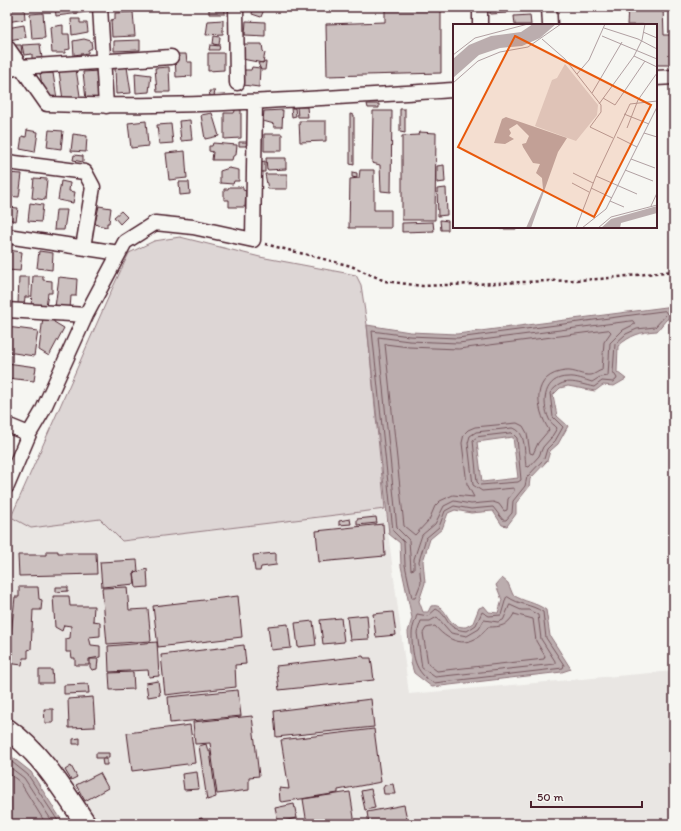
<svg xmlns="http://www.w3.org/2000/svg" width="681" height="831" viewBox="0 0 681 831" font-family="Itim,sans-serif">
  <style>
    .built { fill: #e9e6e3 }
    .green { fill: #ddd6d5; stroke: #947a80 }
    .water { fill: #bbadae; stroke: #8e747a; fill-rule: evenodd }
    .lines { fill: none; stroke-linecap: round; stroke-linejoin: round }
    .shore { stroke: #77585f; stroke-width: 1 }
    .building { fill: #ccc1c0; stroke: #4a1f2b }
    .minor-casing { stroke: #4a1f2b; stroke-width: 17 }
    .secondary-casing { stroke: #4a1f2b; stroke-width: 23 }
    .path { stroke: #4a1f2b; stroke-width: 2.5; stroke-dasharray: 3 3; stroke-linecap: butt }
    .minor { stroke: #f6f6f2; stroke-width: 14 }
    .secondary { stroke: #f6f6f2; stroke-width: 20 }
    .inset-road { fill: none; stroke: #b1a0a2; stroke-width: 1 }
    .view { fill: #e8590c; fill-opacity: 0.15; stroke: #e8590c; stroke-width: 2 }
    .inset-edge { fill: none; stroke: #4a1f2b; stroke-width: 2 }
  </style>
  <rect width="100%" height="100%" fill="#f6f6f2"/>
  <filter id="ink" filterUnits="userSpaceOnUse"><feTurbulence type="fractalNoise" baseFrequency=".025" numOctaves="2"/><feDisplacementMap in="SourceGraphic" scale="8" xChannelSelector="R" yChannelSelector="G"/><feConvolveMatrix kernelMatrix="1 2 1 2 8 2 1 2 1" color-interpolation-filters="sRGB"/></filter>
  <g filter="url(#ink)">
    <path class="built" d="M385,509L409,694L674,671V824H95L7,724V524L11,517L31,528L100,519L122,541Z"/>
    <path class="green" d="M180,237L260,257L356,275L361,285L367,325L385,509L122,541L100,519L31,528L11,517L113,287L129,253L154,241Z"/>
    <path class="water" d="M674,306V315L666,320L657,331C640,332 631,335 618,346L617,372L626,379L614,386L603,385L595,391L568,386L560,388L553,395L557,416L568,426L558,444L550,451L547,461L530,479L529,487L516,503V514L507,526L502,525L493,511L471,513L455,510L448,513L442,529L430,539L423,561L425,583L419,601L423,612H428L431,606C446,603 445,620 456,625C459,627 463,627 466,627L473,623L479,608L484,606L489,612L498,613L502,600L496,585L502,578L508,583L513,595C524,602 535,602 546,610L550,636L571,669L562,672L432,687L414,673L411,663L408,632L412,618L401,566L400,543L389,534L367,325L410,332L457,334ZM513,437L518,478L482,482L477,442Z
      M7,753L31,772L64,824H7Z"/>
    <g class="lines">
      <path class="shore" d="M665,311L667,314L655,327L637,329L626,334L615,344L613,372L617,378L616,380L613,382L602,381L594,387C575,383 564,376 550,393L553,417L563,427L555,441L547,449L544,459L527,477L525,486L513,501L512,513L506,520H503L493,507L471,509L454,506L445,511L439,527L426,538L419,561L421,583L415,598H412L405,565L404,542L393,531L372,331L409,336L457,338Z
        M633,321L635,324L623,330L610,343L608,376L600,377L592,382C585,380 576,376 568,377C544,377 541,402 549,419C550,423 555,425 557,428L551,438L543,447L539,456L529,467L526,466C524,455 527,430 512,428L476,432L470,436L468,443L473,485L482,491L514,488V491L508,499L507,510L504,511L499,504L493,502L471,504L454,501L444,506L435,524L422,535L414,559V569L411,570L409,540L397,528L378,337L409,341L458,343Z
        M609,330L611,332L604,342L602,370C598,371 594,375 591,375C583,376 574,370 566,371C531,374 535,408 549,430L538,443L533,454L530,453L527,433L523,426L517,423L475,427L468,430L464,434L462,443L467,484L474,497L453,495L440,501L435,506L429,520L415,535L404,526L385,344L409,347L458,349Z
        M512,433L517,438L521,480L518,482L480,485L477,482L473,440L477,437Z
        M508,597C519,605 531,604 543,612L546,638L564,665L563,668L434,683C414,673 412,654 412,633C412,627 416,620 417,614L428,616L436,609C450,616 443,629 467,631L476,625L482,612L489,616L501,615L506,598Z
        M510,605L521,610H529L538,615L541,639L555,661V664L435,677L422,668L417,633L421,621H430L437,617L451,633L467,636L479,629L484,620L498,622L503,620Z
        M514,614L533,619L536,641L545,656L544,659L437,671L428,664L423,633L426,628L435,626C451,645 472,649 488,627C501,627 507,626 514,614Z
        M7,758L28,775L60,824
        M7,765L24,778L54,824
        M7,772L20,782L46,824"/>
    </g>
    <path class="building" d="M7,7H24L25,19L7,22Z
      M55,7H88V12L56,16Z
      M209,7H225V14H209Z
      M250,7H265L261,17L252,14L253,8Z
      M385,7H441V73L327,76L326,24L385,22Z
      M490,7H507V13L490,14Z
      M628,7L663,8L664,35H674V65H656V25H627Z
      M133,12L135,36L112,37L111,20L115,19V13Z
      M43,13L45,38L32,39L30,14Z
      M530,15L531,25H515L514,16Z
      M71,19H80V23H87L88,32L72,35Z
      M223,20V34L206,35L208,21Z
      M246,21L265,22V36L245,35Z
      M24,25L26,37L9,40L7,28Z
      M63,25V34H69L70,49L65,50V53H52L50,27Z
      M214,36L220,37L219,45L213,44Z
      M84,39L91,41L92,48L88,50V53L74,55L73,41Z
      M140,40V50L114,51V41Z
      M40,44L42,58L32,59V54L24,55L22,45Z
      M242,44H262L263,51L265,53L263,63L242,59Z
      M13,45H21L22,53L17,54Z
      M210,45L220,46L219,50H209Z
      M208,53H224V70L208,71Z
      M175,54H186L187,62H192V76L176,77Z
      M266,62L265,70H261L258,63Z
      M127,67L131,93L116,94L115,68Z
      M169,67L170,92H157L155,68Z
      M252,67L260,68L259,87L243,85L244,70H251Z
      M76,69L80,96L77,101L63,100L59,71Z
      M99,71L101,97H97L96,100H86L83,72Z
      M53,73L57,99L48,101L44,95L40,74Z
      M135,73L151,75L149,92L136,93Z
      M209,91H215L214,96H210Z
      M367,104H379V108H368Z
      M297,107H307L308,117H298Z
      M291,108H295L296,116L292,117Z
      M236,109L241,110V138L224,139V113H234Z
      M400,109H405V133L400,132Z
      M283,110L282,127H274V124L263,121L264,111Z
      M373,111H392L391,192L381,191L380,165L372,163Z
      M212,113L219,136L205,139L201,115Z
      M350,114L354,115V165L350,164Z
      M190,120L192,140L181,141L179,121Z
      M146,121L148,146L131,148L128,123Z
      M299,121H326V141L300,142Z
      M171,124L173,143L159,144L157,125Z
      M27,130L38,132L35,152L20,149L22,136L26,137Z
      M49,130L63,131L61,149L47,147Z
      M419,132L436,133L435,220H402V136L418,135Z
      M73,134L87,136L86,152L71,151Z
      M264,134H282V151H264Z
      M239,142H247L246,146H239Z
      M213,143L237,145L236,155L233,156L232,160H212L213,152L209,151V146H212Z
      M185,151L187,178L169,180L166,153Z
      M74,155L83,156V162L73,160Z
      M266,158H286V169L267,170Z
      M265,161V172H261L260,162Z
      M444,165L445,182L437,183V166Z
      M229,168L239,170V181H234L233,184L220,183V171Z
      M360,170H374V210H391V228H349L350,179L359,178Z
      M352,172L357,173V178L352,177Z
      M7,173L22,174L19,197L7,196Z
      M265,174H287V189H268Z
      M34,178L47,179L45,200L32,198Z
      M61,181L70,183L69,191L75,192L73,203L58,200Z
      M179,182H189L190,194L180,195Z
      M229,187H243V190L246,191L245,207H229V200H224V189H228Z
      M446,188L447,215L438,216L437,189Z
      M30,203L43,205L41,222L28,221Z
      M99,206L111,208L109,223H107V227L97,225L95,223Z
      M7,207L18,208L16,221L7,219Z
      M56,210H67L64,230H54Z
      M121,211L127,217L120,224L114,217Z
      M440,220L448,221V230H441Z
      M433,222L434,231L402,232V223Z
      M500,227H516V229H500Z
      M8,250L22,252L20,271L7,270Z
      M39,251L53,253L52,270L37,268Z
      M7,275H8V298H7Z
      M33,276H43V280L52,281V293H48L46,307H31Z
      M19,277H29V297H25L24,305L18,304Z
      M59,277L77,279L76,296H71L70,309L55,307Z
      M43,317L54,319V322L64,328L49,356L39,350Z
      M7,327L38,331L34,356L7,352Z
      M7,363L36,367L34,381L7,378Z
      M376,517L377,523L357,525V519Z
      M350,519L351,524L339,525V521Z
      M383,524L385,556L319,562L316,531Z
      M46,551H58V553H96L97,574L19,576L18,555H46Z
      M276,553V565L261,567L260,571H255L253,555Z
      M137,560L138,571L134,572L135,584L102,587L100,562Z
      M147,569L148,587L136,588L134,573Z
      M19,587H38L39,599L42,600L41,610H33L31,649L28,650V658H23L22,665L7,663L8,635L11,634L15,597H19Z
      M56,587H68V591L56,592Z
      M127,587L129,610L148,609L151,641L107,644L102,588Z
      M53,596H69L70,606H94L93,621L100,622V636L89,637L91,645L100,646V657L89,659V665H75V658H72L71,652H66V639L70,638L71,626L64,625L62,631L55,627Z
      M238,596L242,637L158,647L153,606Z
      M393,612L396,635L376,637L373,614Z
      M367,615L369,639L350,640L347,617Z
      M341,618L344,642L323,644L320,620Z
      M313,621L316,645L298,647L295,623Z
      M288,624L291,648L271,650L268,626Z
      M157,642L159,676L149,677L148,670L109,672L108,646Z
      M244,645L246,664L235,665L236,687L165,695L161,655Z
      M363,656L364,658H371L374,680L279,690L276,666Z
      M90,659H98L97,669L92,670L90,667Z
      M39,670H52L53,683H39Z
      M133,672L134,689L110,690L109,673Z
      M158,681L160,695L148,697L146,683Z
      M88,684L89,693L64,694V685Z
      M238,690L241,716L170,723L168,697Z
      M93,697L95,727L69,728L68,699Z
      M371,699L374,727L276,737L274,711Z
      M44,709H53V723H45Z
      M252,716L259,776L249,777V790L217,794L210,743L195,744L193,722Z
      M190,725L195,763L132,771L127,733Z
      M374,729L381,782L338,790V793L282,802L280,801L279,788L289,789L281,740Z
      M80,738V744H73V739Z
      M206,744L208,751H210L216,797L207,800L199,746Z
      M96,753H109V758H96Z
      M102,759H107V765H103Z
      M71,766L77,777L71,780L65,770Z
      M197,772L199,789L184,790L182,774Z
      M100,773L108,788L85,801L76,785Z
      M393,784L395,794H384L383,788L385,785Z
      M371,789L375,808L365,810L361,791Z
      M350,792L355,824H307L303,799Z
      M294,804L297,818L278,822L275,808Z
      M404,805L408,824H369L367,812Z
      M202,818L203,824H169Z"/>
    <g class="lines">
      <defs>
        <path id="minor" d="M100,7L106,106
          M236,7L237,83
          M480,7V25
          M549,7L550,25
          M7,47L47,104C183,109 319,98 454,90
          M7,70L20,67L171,57
          M656,78L674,77
          M7,162L85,172L93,187L83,247
          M7,236L119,253
          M7,310L86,315
          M7,425L29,434
          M7,486L29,434L42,412L86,315L125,242L155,223L193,227L253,240L255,102"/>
        <path id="secondary" d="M7,729C41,753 63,790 86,824"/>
      </defs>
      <use href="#minor" class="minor-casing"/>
      <use href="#secondary" class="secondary-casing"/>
      <path class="path" d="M265,244L351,266L385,281L422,286L600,279L674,271"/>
      <use href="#minor" class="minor"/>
      <use href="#secondary" class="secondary"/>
    </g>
  </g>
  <g transform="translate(453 24)">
    <rect width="204" height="204" fill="#f6f6f2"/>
    <path d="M112,40L145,81L144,91L123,117L82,102L99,56L104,54Z" fill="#ddd6d5"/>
    <path d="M80,0H103L87,14L69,22L47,24L26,31L0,54V35L16,21L38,12L68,8ZM53,93L114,114L105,128L78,204H73L90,165L89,154L83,149L87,140L80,139L70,123L69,120L73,119L76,112L64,100L56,105L58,109L56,112L61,115L52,120L41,119L49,95ZM204,182V189L168,199L167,204H148L158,195Z" fill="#bbadae"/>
    <path class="inset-road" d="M192,0L189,16L181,32L204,43M151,4L185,15L204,25M190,8L204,14M149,12L204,35M89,15L112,35L148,81V88L137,103L160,114M0,31L22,14L75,0M124,50L136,36L152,0M0,59L25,37L47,28L75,23L108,0M139,69L169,18M150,74L162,81L192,37M146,80L181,32M171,90L196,100M174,104L185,76L204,49M191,109L204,113M164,113L184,123M178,135L202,144M172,146L200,157M120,149L140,159M143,152L184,170M119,159L136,168M138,164L159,174M157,177L171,183M198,182L204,169M123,204L143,152L177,80L204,77M129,204L153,185L204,83M145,204L158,193L204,181"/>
    <path class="view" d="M62,12L198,81L141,193L5,123Z"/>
    <rect width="204" height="204" class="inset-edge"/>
  </g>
  <rect width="681" height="831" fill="none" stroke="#f6f6f2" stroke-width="24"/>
  <rect x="12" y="12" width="657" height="807" fill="none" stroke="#4a1f2b" stroke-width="1.5" filter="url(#ink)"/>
  <path d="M531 801v6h111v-6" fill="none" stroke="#4a1f2b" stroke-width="2"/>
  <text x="537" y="801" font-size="12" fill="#4a1f2b" stroke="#f6f6f2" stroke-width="3" paint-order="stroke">50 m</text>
</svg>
